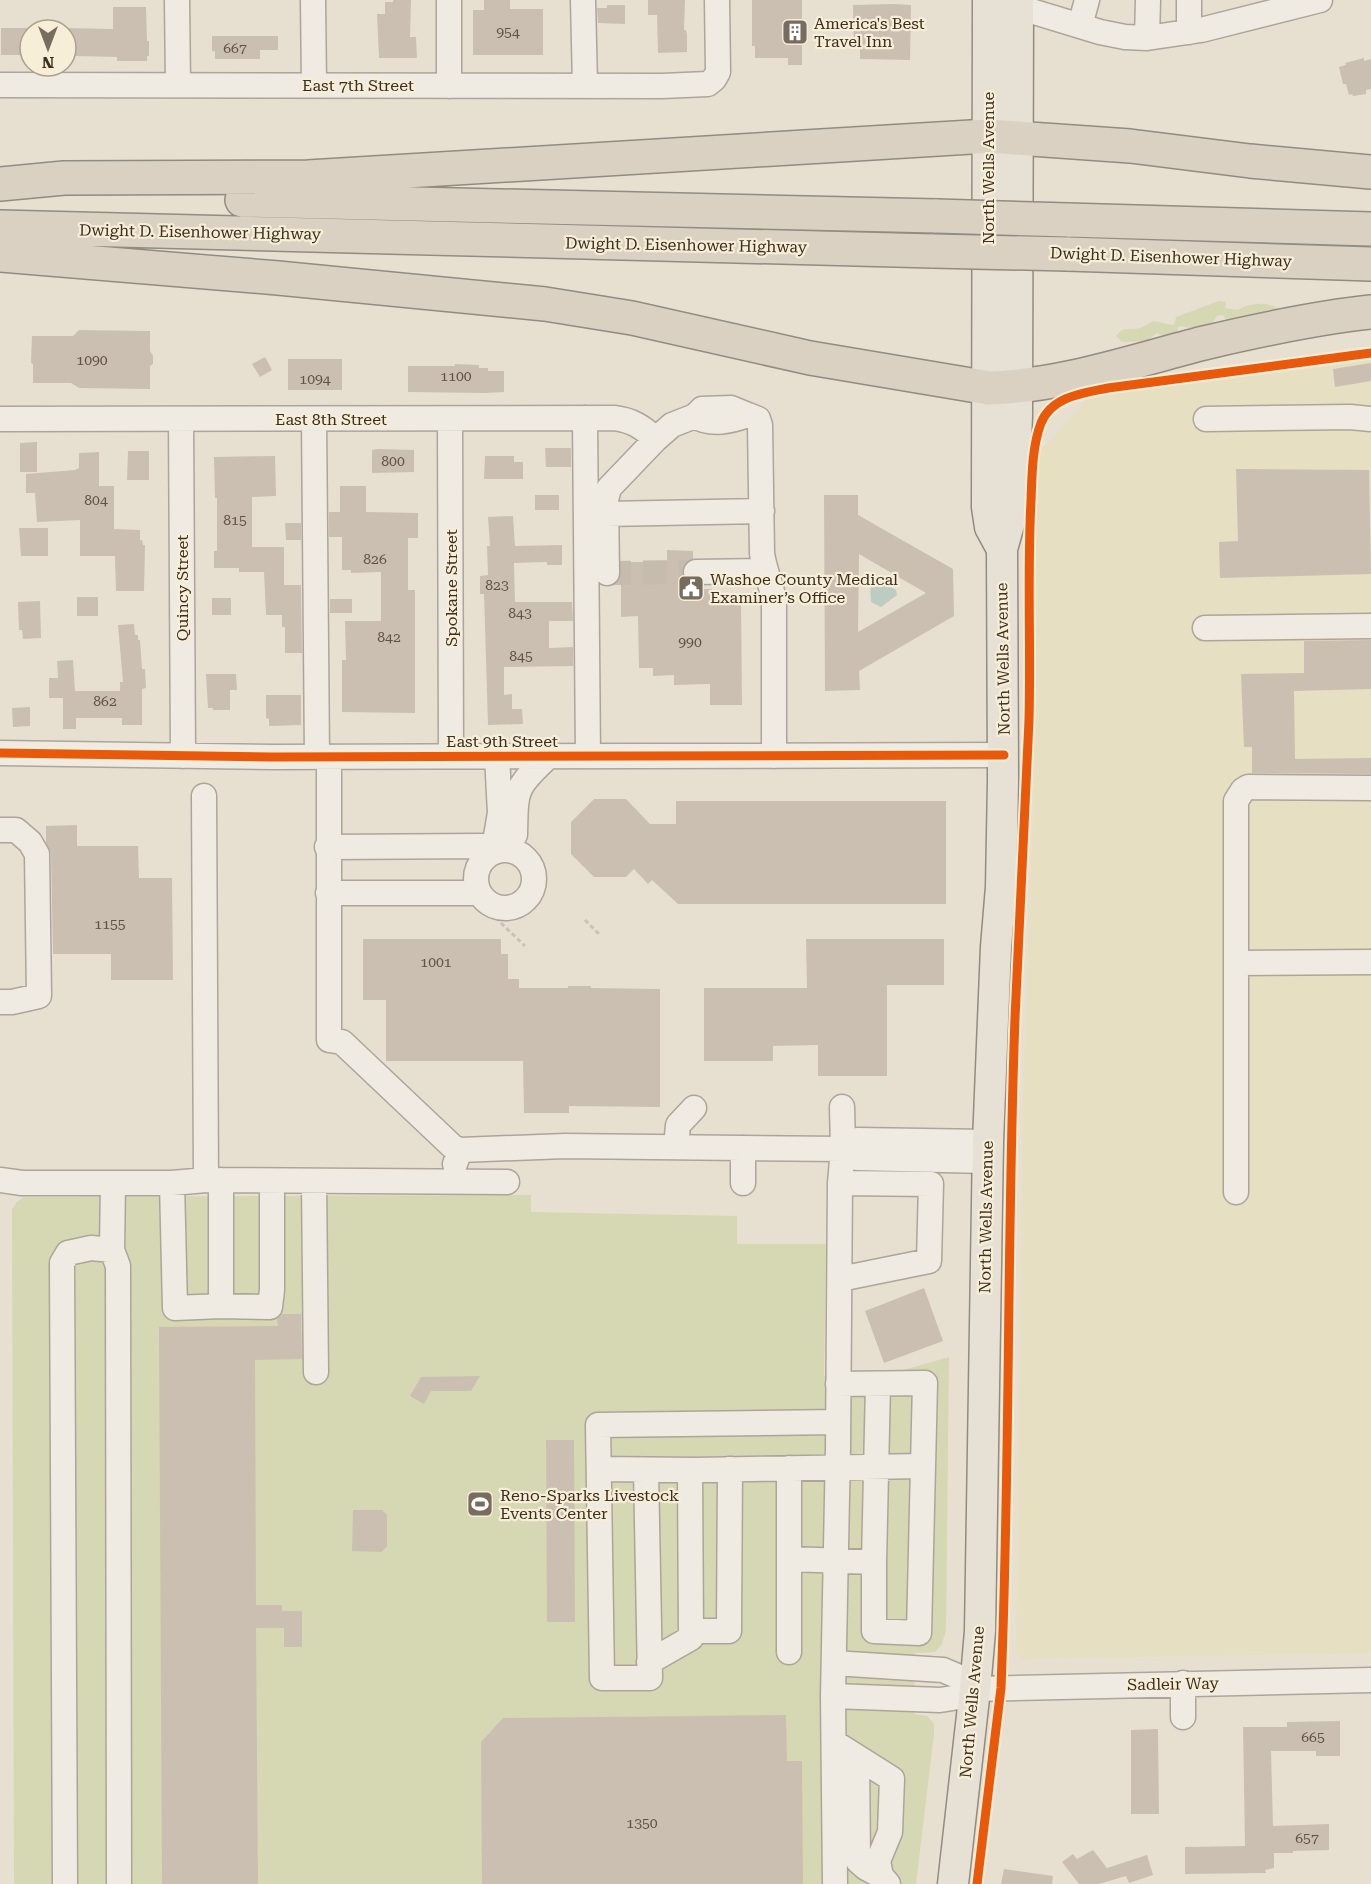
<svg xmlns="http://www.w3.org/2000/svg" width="1371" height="1884" viewBox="0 0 1371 1884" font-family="'Roboto Serif',serif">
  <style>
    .farmland { fill: #e6dfc2 }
    .green { fill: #d6d7b3 }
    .water { fill: #bcccc2 }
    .building { fill: #cbbfb2; fill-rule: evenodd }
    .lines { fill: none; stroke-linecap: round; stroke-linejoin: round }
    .minor-tunnel { stroke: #c5bcae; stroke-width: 24; stroke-dasharray: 24 12; stroke-linecap: butt }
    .minor-casing { stroke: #ada599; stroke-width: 27 }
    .major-casing { stroke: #928b80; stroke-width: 33 }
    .highway-casing { stroke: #928b80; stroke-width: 36 }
    .path { stroke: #c8c2b9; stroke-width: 3; stroke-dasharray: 4.5 3; stroke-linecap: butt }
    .minor { stroke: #efebe3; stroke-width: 24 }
    .major { stroke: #e6e1d4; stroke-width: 30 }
    .highway { stroke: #dad1c2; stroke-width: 33 }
    .highway-bridge-casing { stroke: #928b80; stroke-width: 36; stroke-linecap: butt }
    .highway-bridge { stroke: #dad1c2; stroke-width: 33 }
    .cycleway-casing { stroke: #f7eed8; stroke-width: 13 }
    .cycleway { stroke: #e8590c; stroke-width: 9 }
    .labels { text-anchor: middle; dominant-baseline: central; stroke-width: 4.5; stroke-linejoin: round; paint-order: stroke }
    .number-label { font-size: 14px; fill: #605244 }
    .poi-label { font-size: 16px; fill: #3d2e20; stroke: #f7eed8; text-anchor: start }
    .street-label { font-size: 16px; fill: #3d2e20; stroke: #f7eed8 }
  </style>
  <rect width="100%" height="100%" fill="#e7e0d1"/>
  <path class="farmland" d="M1371,361V1653L1020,1659L1016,1652L1023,1092L1034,785V564L1039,453L1088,397Z"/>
  <path class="green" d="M1219,301L1226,302L1225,308L1238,310C1251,302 1272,301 1283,312L1236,321H1227L1223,315L1217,316L1213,322C1209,324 1203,328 1198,329C1191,330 1185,325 1178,327L1177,332C1169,337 1165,338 1157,333L1147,341L1122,342L1116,336C1124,325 1129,331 1140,328C1144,327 1149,323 1154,321L1172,325L1175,323L1176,317Z
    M531,1195V1212L737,1216V1244H826L824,1376L879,1377L949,1357L946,1630L942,1644L935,1652L915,1653L914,1714L927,1716L934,1724V1734L916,1884H14L12,1209L17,1202L24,1197Z"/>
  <path class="water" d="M877,580L896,590L897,595L881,607L871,602L870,583Z"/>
  <path class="building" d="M393,0H411L410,37H416L417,58H379L377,14H385V2H393Z
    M484,0H510V9H543V55H473V10H484Z
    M648,0H685L684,30H686L687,35V52L658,53L657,15H648Z
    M752,0H802V65H788V58H755V46H752Z
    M893,4L911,5L910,60L860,59V47H854L853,5Z
    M607,5H625V24L598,23L597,8H607Z
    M113,7H146L147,41H149V56H147V61H117V57L76,56V49H66V28L113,29Z
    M1,28H30V55H1Z
    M212,36H278V50H260V59H215V51H212Z
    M1364,58V61L1371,59V89L1366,90V94L1353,96L1352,94L1349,95L1346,84H1343L1339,67L1346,65L1345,63Z
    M79,330L150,331V351L153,356V364L150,366V389L79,388L71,383H33V364L31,363L32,336H73Z
    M265,357L272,370L260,377L252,364Z
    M288,359H342V390H288Z
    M1371,363V381L1335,387L1333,369Z
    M455,364L479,365V368H488V371H504V392L484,393L408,392V366H455Z
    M37,442V472H20V443Z
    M545,448H571V467H546Z
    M378,449L414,450V472L372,473V450Z
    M128,451H149V480H127Z
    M99,452V486H114V529L140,530V540H142L143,545H145L144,591H116L115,556H80V520L37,522L35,493H26V474L75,470L79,468V453Z
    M275,456L276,496L252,497V547H284V585H301L302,653H285V627H282V615H266L264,572H239V568H214V551H217V498H215L214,457Z
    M485,456H514V462H523V479H484Z
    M1236,469L1369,470L1371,574L1220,578L1219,542L1238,541Z
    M340,486H366V512L418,513V538H408V590H415V713L342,712V660H346L345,621H381V572L351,573V570H342V537H329V512H340Z
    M535,495H559V510H535Z
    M824,495H858V515L953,569L954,616L859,671L860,690L825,691ZM859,554L926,593L858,632Z
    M513,516L515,546L562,545V565H547V562L514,563L515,602H572L573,621H549V648L573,647V666L504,667V695L512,694V709H522L523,724L488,725L484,594H480V576L488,575L487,546H490L488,517Z
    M285,523H301V540H286Z
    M19,528H48V556H21Z
    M667,550L693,551V559L684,565L682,572L684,580L693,585V589H712V596H741L742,705H710V684L674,685V675L653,676V668H639L638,616L621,617V562H667Z
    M77,597H98V616H77Z
    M212,598H231V615H212Z
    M330,599H352V613H330Z
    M40,601L41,638L23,639L22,630H19L18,602Z
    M134,624L135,635H138V640H140L142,669H145L146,688L142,689V725H122V718H76V729H63V698H49V678H58L57,661L73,660L75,691H120V682H123L118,625Z
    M1371,640V689L1294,691L1295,759L1371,758V774L1252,773V747H1244L1241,674L1304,673V641Z
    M206,674H236L237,690H230V710H213V708H208Z
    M266,695H301V725L269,726V719L266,718Z
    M30,707V726L13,727L12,708Z
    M594,799H626L650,824H676V801H946V904H678L652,880L648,884L634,869L626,877H594L571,854V822Z
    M77,825V846H138L139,878H172L173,980H111V954H53L51,854L46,842V826Z
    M363,939H501V954H508V979H519V988H568V986H591V988L660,989V1107L569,1106V1113H524L523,1061H386V1000H363Z
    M806,939H944V985H887V1076H818V1045L773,1046V1061H704V988H807Z
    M924,1288L943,1341L884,1363L865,1311Z
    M282,1314H301L302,1359L255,1360L256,1605H282V1611H302V1647H284V1628H256L258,1884H162L159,1327L278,1326L277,1319Z
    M480,1376L471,1391H431L424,1404L410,1396L421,1377Z
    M546,1440H574L575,1622H547Z
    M353,1510H382L387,1515V1546L382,1552L352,1551Z
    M786,1715L787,1761H802L803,1884H482L481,1742L503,1718Z
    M1340,1721V1756H1316V1751H1271L1273,1826L1329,1824V1850L1293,1851V1853H1274V1868L1265,1870L1266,1873L1185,1874V1847L1245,1846L1243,1727H1287V1722Z
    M1158,1729L1159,1814H1131V1730Z
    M1093,1850L1107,1868L1147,1855L1153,1875L1129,1883L1126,1876L1099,1884H1079L1062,1862L1073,1854L1077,1859Z
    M1004,1869L1053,1876L1052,1884H1001Z"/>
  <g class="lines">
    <path class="minor-tunnel" d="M607,573L696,572"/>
    <defs>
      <path id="minor" d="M177,0L178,85
        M313,0L314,85
        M449,0V86
        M583,0L585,86
        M1189,0V32
        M1018,7L1100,32L1125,37L1147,38L1201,30L1320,0
        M1080,26L1087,0
        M1147,38L1148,0
        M0,85L662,86L708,84L714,79L718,72L717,0
        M748,415L758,419L760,425L762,553C764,570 772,584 774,602V756
        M585,418L588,756
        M0,419L614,418C632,420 642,427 656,439
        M181,419L183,756
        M314,419L317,757
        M450,419L451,756
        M1206,419L1350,417L1371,419
        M606,514L762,511
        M696,572L765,571
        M607,573L606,500L609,488L656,439L672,425L695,416L702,409L731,408L748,415C731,421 711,426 695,416
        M1205,628L1371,626
        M0,753L273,757L1004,755
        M497,756L500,813L496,836L508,844
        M329,757V1040L342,1042L453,1147L460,1150L455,1164
        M204,796L206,1180
        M0,830H16L30,842L37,854L39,996L12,1002H0
        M327,847L483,846L500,850
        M507,850L508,844L515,835C516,790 514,788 549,756
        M476 879a29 29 0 1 1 58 0a29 29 0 1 1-58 0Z
        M328,893H479
        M1237,963L1371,962
        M676,1147L678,1125L694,1108
        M743,1148V1183
        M843,1149L857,1158L987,1161
        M460,1150L565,1146L843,1149L857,1140L988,1142
        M0,1180L22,1183H172L206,1180L507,1182
        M221,1180V1306L270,1307L272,1290V1181
        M314,1181L316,1372
        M113,1183L112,1250L118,1266L119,1884
        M172,1183L175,1308L221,1306
        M840,1183L931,1184L929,1261L840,1279
        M1236,1192V801L1243,790L1248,787L1371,788
        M789,1468V1652
        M599,1469L696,1470L923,1466
        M646,1470L650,1678H602L598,1425L838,1422
        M789,1559L874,1562V1631L919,1633L925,1383L838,1384
        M874,1562L878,1384
        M691,1631H729L730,1469
        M649,1662L691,1638L690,1470
        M975,1689L1371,1680
        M833,1696L940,1700L959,1697L975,1689L957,1676L943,1670L834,1663
        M1183,1717V1683
        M835,1743L892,1779L890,1832L878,1861L881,1876L888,1884
        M857,1757L858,1861L866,1868L881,1876
        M65,1884L62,1263L68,1253L91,1248L112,1250
        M835,1884L833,1696L838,1448L840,1183L843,1149L842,1107"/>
      <path id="major" d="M988,0L987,507L990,527L1002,549
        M953,1884L975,1689L980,1631L988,1142L996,947L1001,887L1003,781L1002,549L1013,510L1017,416L1018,0"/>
      <path id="highway" d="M0,184L64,178L308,177L988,136L1130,146L1250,161L1371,172
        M242,200L937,216
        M1068,220L1371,229
        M0,227L933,251
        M1067,254L1371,264
        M0,255L278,278L545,304L632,318L810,358L989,388C1062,386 1133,361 1204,343C1259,330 1315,318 1371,312"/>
    </defs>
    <use href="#minor" class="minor-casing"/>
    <use href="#major" class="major-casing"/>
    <use href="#highway" class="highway-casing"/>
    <path class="path" d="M585,920L600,935
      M501,923L525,946"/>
    <use href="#minor" class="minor"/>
    <use href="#major" class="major"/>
    <use href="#highway" class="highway"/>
    <defs>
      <path id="highway-bridge" d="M937,216L1068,220
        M933,251L1067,254"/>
    </defs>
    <use href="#highway-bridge" class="highway-bridge-casing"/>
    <use href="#highway-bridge" class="highway-bridge"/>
    <defs>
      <path id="cycleway" d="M0,753L273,757L1004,755
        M977,1884L1001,1688L1002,1660C1010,1446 1007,1232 1015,1018C1019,918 1025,819 1029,720C1031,647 1027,574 1031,501C1032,475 1032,447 1041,423C1052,396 1084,393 1108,388L1371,353"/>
    </defs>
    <use href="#cycleway" class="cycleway-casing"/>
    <use href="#cycleway" class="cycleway"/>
  </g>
  <defs>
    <symbol id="building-square" viewBox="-11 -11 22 22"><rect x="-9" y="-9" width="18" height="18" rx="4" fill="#786c5e" stroke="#f7eed8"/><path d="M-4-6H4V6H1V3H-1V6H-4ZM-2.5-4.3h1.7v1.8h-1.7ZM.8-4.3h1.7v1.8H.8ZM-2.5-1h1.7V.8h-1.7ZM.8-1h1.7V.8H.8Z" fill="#fff"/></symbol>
    <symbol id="civic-square" viewBox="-11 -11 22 22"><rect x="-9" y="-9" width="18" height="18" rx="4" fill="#786c5e" stroke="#f7eed8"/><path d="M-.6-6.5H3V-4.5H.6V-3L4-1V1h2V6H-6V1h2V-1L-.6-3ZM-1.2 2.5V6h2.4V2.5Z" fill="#fff"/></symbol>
    <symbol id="stadium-square" viewBox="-11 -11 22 22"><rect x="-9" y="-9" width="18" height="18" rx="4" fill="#786c5e" stroke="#f7eed8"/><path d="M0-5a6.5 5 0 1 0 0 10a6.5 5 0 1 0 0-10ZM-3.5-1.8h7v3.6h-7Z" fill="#fff"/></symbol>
  </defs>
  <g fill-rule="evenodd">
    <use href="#building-square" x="780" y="17" width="30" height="30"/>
    <use href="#civic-square" x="676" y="573" width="30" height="30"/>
    <use href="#stadium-square" x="465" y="1489" width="30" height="30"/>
  </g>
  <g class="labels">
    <g class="number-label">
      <text x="508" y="32">954</text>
      <text x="235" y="48">667</text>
      <text x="92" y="360">1090</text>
      <text x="456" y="376">1100</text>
      <text x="315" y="379">1094</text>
      <text x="393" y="461">800</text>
      <text x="96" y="500">804</text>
      <text x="235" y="520">815</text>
      <text x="375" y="559">826</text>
      <text x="497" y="585">823</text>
      <text x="520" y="613">843</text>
      <text x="389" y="637">842</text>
      <text x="690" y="642">990</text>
      <text x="521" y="656">845</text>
      <text x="105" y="701">862</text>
      <text x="110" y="924">1155</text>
      <text x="436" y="962">1001</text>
      <text x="1313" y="1737">665</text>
      <text x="642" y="1823">1350</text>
      <text x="1307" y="1838">657</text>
    </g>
    <g class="poi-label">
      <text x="814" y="23">America's Best<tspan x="814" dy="18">Travel Inn</tspan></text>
      <text x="710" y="579">Washoe County Medical<tspan x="710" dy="18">Examiner’s Office</tspan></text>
      <text x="500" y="1495">Reno-Sparks Livestock<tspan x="500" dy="18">Events Center</tspan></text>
    </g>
    <g class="street-label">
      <text x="358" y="85">East 7th Street</text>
      <text transform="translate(988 168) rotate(-90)">North Wells Avenue</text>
      <text transform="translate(200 232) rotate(1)">Dwight D. Eisenhower Highway</text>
      <text transform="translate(686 245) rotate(1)">Dwight D. Eisenhower Highway</text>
      <text transform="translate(1171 257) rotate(2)">Dwight D. Eisenhower Highway</text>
      <text x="331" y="419">East 8th Street</text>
      <text transform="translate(182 588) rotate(-90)">Quincy Street</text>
      <text transform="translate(451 588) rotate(-90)">Spokane Street</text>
      <text transform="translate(1003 659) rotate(-91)">North Wells Avenue</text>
      <text x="502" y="741">East 9th Street</text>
      <text transform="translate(986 1217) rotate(-89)">North Wells Avenue</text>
      <text transform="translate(1173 1684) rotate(-1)">Sadleir Way</text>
      <text transform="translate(972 1702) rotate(-85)">North Wells Avenue</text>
    </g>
  </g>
  <g transform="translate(48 48) rotate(180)"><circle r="28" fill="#f7eed8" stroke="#ada18e" stroke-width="1.5"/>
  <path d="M0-4.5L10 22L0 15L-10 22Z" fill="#786c5e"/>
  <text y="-9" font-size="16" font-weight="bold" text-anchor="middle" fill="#3d2e20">N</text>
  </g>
</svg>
